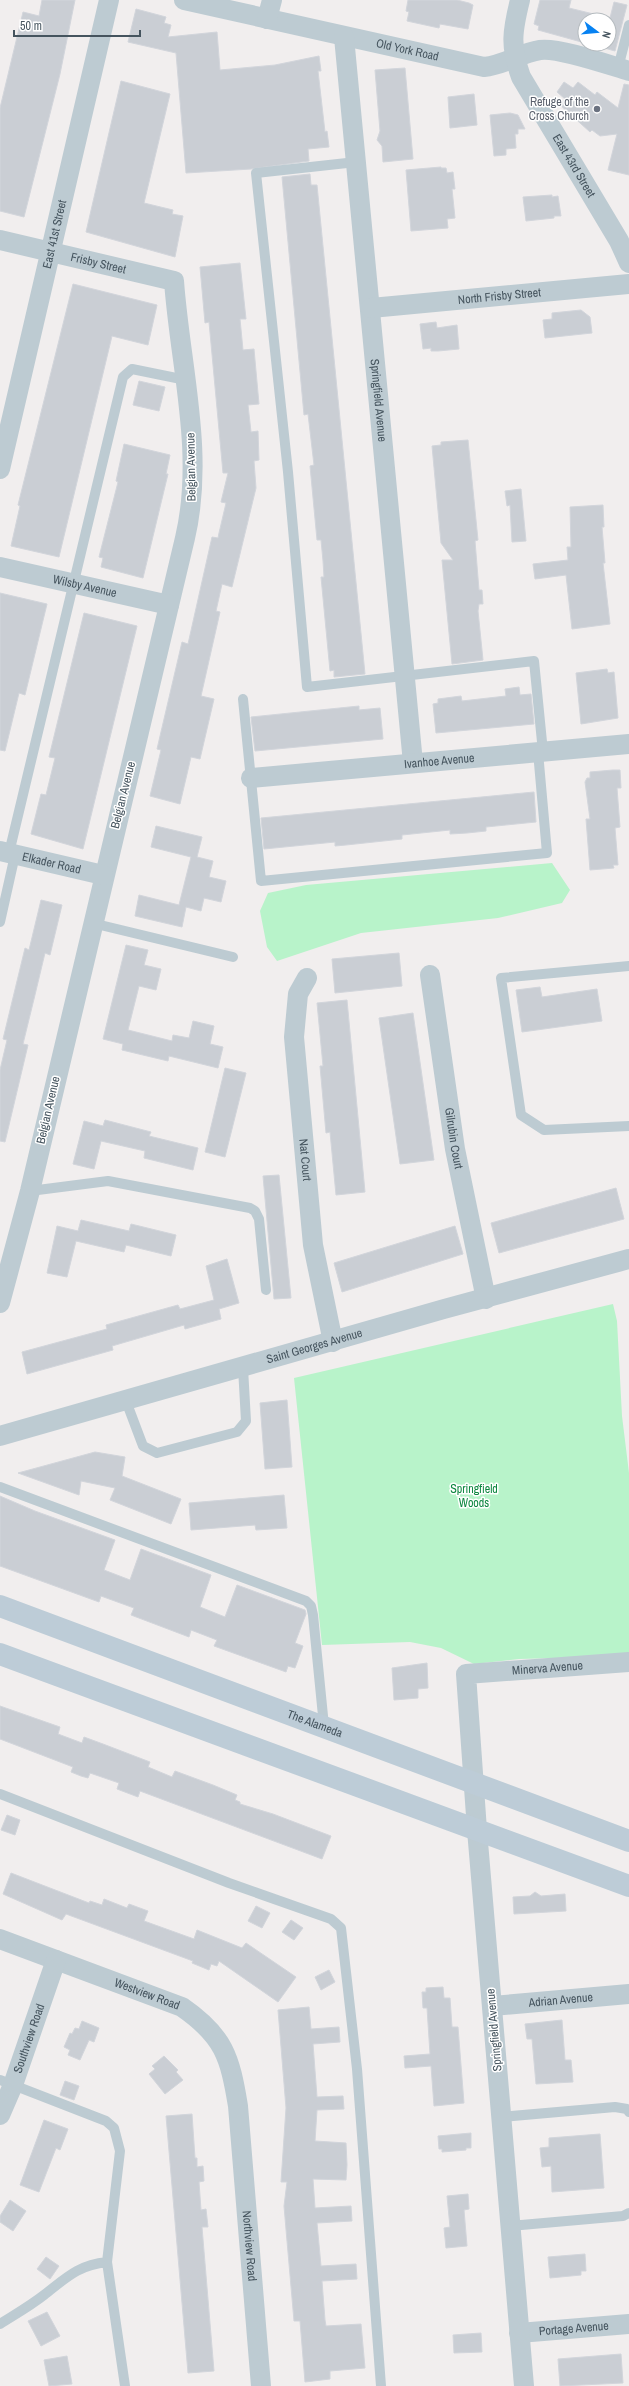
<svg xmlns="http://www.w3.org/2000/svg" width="629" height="2386" viewBox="0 0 629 2386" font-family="'Archivo Narrow',sans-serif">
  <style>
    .green { fill: #b8f3ca }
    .building { fill: #caced4; stroke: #d2d5db }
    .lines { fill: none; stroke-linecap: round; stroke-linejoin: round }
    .lane { stroke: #bdcbd2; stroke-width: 10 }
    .street { stroke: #bdcbd2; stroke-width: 20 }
    .secondary { stroke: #bdccd7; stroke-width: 22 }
    .worship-dot { fill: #6b7280; stroke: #fff; stroke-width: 1.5 }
    .labels { text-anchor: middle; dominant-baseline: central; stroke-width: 3; stroke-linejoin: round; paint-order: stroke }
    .street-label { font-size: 12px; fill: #45545e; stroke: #fff }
    .worship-label { font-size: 12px; fill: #5b616d; stroke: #fff; text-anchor: end }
    .park-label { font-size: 12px; fill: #0e8740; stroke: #fff }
  </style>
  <rect width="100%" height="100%" fill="#f1eeee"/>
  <path class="green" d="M552,863L570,890L562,903L498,918L361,933L277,961L267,947L260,911L268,893L306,885Z
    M613,1304L617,1321L622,1416L629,1473V1656L519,1659L474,1664L441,1648L410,1642L322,1645L294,1378Z"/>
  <path class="building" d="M42,0H75L60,74L24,217L0,211V108L23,12L39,16Z
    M408,0H457L469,3L473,5L468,29L440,24L439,28L407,21L409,12L406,11Z
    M540,0H571L569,8L610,18L614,2L627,5L615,51L590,44H609V20H585V43L538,30L539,26L534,24Z
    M136,9L166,17L164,23L171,25L168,37L217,32L220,70L275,65L319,56L321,71H318L325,132L327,131L329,147L308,149L309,161L251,169L186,173L176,53L128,42Z
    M405,68L413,159L383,162L382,146L377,140L380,131L375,70Z
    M121,81L170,94L144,203L173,210L172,214L183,216L175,257L86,232Z
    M564,82L573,88L578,82L595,95L597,92L618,108L624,84L629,85V175L608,170L617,134L600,136L592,130L590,132L560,105L565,99L557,92Z
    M474,94L477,125L450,128L448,97Z
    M510,113L518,115L525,129H518V134H515L516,148L506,149V155L494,156L490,115Z
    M441,167V168H446L447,173L453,172L455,189H452L455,218L447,219L448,228L411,231L406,170Z
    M310,174L311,185H317L365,674L334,677V670L330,671L321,577H324L323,561L321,540H317L310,466L314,465L308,414L304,415L282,177Z
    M552,195V197L558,196L561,216H554V218L526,221L523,197Z
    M240,263L246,319H240L243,350L254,349L259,404L248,405L251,432L258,431L259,460L254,461L256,488L232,587L222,584L216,611L220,612L201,696L214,699L200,759L191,757L180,804L150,796L161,750L157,749L182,642L188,644L212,537L218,538L219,533L226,503L221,502L228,473H223L209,322L205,323L200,267Z
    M73,284L157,305L148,345L112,336L59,557L11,546L20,506L18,505Z
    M581,310L590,317L592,333L545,338L543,320L552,319V313Z
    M436,322L437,328L457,325L459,349L438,351H431V348L423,349L420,324Z
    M139,381L165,387L159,411L133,405Z
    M468,440L478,540L475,541L479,590H482L483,604H479L478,611L483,660L452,664L442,560H453L441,543L432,446L441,445V442Z
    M124,444L170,455L166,474H168L143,578L101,567L103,558L99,557L118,482L116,481Z
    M521,489L526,541L512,542L510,505L507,506L505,491Z
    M603,505L604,527H602L605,563H603L610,624L572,629L566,575L535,579L533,564L568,560L567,547H571L570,507Z
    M0,593L47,604L25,695L19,693L5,751L0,750Z
    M84,613L137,626L83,849L31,834L41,794L46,795L55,758L49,757Z
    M607,669L608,673L614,672L618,718L581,724L576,673Z
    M519,687L520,695L531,694L534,724L436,733L433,704L438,703V699L461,696L462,701L506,696L505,689Z
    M359,706V710L380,708L383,739L255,751L251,717Z
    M613,770H620L621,788H617L620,827L615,828L618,865H613L614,868L590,870L586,819H590L585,782L587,778H590V772Z
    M534,792L536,822L486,827V831L467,833L450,834V830L402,835V839L346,845L335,846V842L264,849L261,818Z
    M156,826L202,837L197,857L213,861L209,877L226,881L221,902L204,898L201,911L186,907L182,927L135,916L139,895L179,905L191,857L151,847Z
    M41,900L62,905L50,955L45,953L34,999L23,1044L28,1045L5,1142L0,1141V1070L7,1040L3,1039L25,948L29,950Z
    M126,945L148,950L144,965L161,969L156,990L139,986L128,1030L172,1041L173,1035L189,1038L193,1021L214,1026L210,1044L223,1047L218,1068L169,1056L168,1061L122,1050L123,1044L103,1039Z
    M399,953L402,986L335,993L332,959Z
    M540,987L542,997L597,989L602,1021L522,1032L516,990Z
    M347,1000L365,1192L336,1195L330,1132L326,1133L320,1066H323L317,1003Z
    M413,1013L434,1160L400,1164L379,1018Z
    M225,1068L246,1073L225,1157L205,1152Z
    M105,1120L151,1132L149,1136L198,1148L193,1170L144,1158L145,1151L101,1141L94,1169L73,1164L84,1121L103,1126Z
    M279,1175L291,1298L274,1299L263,1176Z
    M616,1188L624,1219L499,1253L491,1223Z
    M81,1220L129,1231L131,1224L176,1235L171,1256L126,1245L124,1252L76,1241L67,1277L47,1273L57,1226L78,1231Z
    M455,1226L463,1254L342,1292L334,1263Z
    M227,1259L239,1303L219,1309L221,1319L185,1329L184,1325L112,1346L113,1350L27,1374L22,1352L107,1329L106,1325L178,1305L180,1309L214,1300L206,1266Z
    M287,1400L292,1467L265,1469L260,1403Z
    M95,1452L125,1457L122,1476L181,1499L171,1524L110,1500L115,1488L81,1481L79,1495L18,1473Z
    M284,1495L287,1528L256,1530L255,1525L191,1530L189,1503Z
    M0,1496L35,1511L115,1540L104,1570L130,1580L141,1549L211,1575L200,1607L225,1617L237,1585L305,1610L306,1614L295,1643L303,1646L295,1668L288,1666L286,1672L214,1646L217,1640L191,1630L189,1637L131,1615L134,1608L101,1596L99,1602L0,1566Z
    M427,1663L428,1688L418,1689V1698L394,1700L392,1668Z
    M0,1706L60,1727L58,1734L82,1743L84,1737L103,1744L150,1762L148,1767L172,1777L175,1771L213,1785L237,1795L235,1800L240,1802V1804L273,1814L331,1836L322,1859L140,1791L138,1797L117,1789L119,1783L90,1773L88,1778L81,1776L71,1772L73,1767L0,1739Z
    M7,1815L20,1820L15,1835L1,1830Z
    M11,1873L89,1903L90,1901L102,1905L104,1899L127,1908L129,1904L148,1911L144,1921L194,1939L197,1930L242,1948L246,1943L296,1977L278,2002L219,1961L217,1966L211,1964L209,1970L192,1963L193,1961L66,1914L62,1920L3,1894Z
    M535,1892L541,1896L565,1894L566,1911L514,1914L513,1897L530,1896Z
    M256,1906L270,1913L262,1928L248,1921Z
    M291,1920L303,1928L294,1940L282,1932Z
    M329,1970L335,1982L321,1990L315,1977Z
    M443,1987L444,1998H450L452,2027H458L464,2103L434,2106L431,2066L405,2068L404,2056L430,2054L427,2008H423L422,1992H426V1988Z
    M309,2007L311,2029L339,2027L340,2042L313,2044L317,2097L343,2096L344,2109L317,2110L315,2141L346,2143L347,2165L346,2180L313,2179L315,2208L351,2206L352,2221L317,2223L321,2266L356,2264L357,2279L322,2281L325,2320L326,2326L361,2324L365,2368L330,2371V2379L305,2382L300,2321H294L287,2241L284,2206L287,2182H281L286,2108L278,2010Z
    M562,2020L565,2060H571L573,2082L536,2084L532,2039H527L525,2024Z
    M82,2021L99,2028L94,2042L89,2040L80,2060L68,2055L70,2050L64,2047L70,2033L72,2034L75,2028L79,2029Z
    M164,2056L178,2070L176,2072L183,2080L165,2094L149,2074L155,2069L152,2066Z
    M65,2081L79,2086L74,2100L60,2095Z
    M192,2114L195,2158H197V2167L203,2166L204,2181L199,2182L201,2210L206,2209L208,2227H202L214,2371L188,2373L166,2116Z
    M44,2120L68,2129L60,2150L56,2148L39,2192L20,2185Z
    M471,2133V2148H466V2150L442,2152V2149H439L438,2136Z
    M600,2134L604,2188L552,2192L551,2166L542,2167L540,2148L549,2147V2138Z
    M468,2194L469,2209L464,2210L467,2246L446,2248L444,2228L450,2227L447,2196Z
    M10,2200L26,2211L13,2231L0,2222V2216Z
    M585,2254L586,2271H581V2275L550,2278L548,2257Z
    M46,2257L59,2266L50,2279L37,2269Z
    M47,2312L60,2336L41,2346L28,2321Z
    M481,2333L482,2352L454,2353L453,2335Z
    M621,2354L623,2383L560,2386L558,2359Z
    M67,2356L72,2384L49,2386L44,2360Z"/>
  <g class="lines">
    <path class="lane" d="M618,68L629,25
      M356,162L256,173L288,472L307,687L534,661L543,752
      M243,699L261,881L547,853L538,752
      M9,853L123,377L132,369L186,380
      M0,922L15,855
      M92,923L233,957
      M629,966L501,978L521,1115L544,1130L629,1126
      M30,1191L108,1181L250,1208L255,1211L259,1219L266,1290
      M126,1401L143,1446L157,1453L237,1432L246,1421L243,1368
      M0,1487L306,1601L311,1606L313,1615L324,1726
      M0,1794L229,1883L331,1919L341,1928L357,2069L381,2386
      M0,2080L106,2121L114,2128L120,2151L107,2262L125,2386
      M501,2117L615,2107L627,2109L629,2112
      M510,2226L623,2216L629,2213
      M0,2324C14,2315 30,2306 44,2295C66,2278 78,2265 107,2262"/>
    <g class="street">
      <path id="s1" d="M184,0L484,67C505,65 520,53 540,50C558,47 609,65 629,71"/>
      <path id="s2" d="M520,0C512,32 510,46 521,77L619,241L629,263"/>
      <path d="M267,19L272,0"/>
      <path id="s3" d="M344,37L413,763"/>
      <path id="s4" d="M0,240L174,281C180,366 205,453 185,538L30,1191L0,1303"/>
      <path id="s5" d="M371,308L629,284"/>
      <path id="s6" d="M0,469L109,0"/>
      <path id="s7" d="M0,567L169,605"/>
      <path id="s8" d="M251,778L629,744"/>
      <path id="s9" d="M0,851L103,875"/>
      <path id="s10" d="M430,975L455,1149L486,1299"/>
      <path id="s11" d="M307,978L298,994L294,1037L313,1245L333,1342"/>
      <path id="s12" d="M0,1436L444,1309L629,1259"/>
      <path id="s13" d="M0,1939L182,2007C224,2036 230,2057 238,2106L261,2386"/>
      <path id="s14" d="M492,2006L629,1994"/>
      <path id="s15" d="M0,2115L13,2085L56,1960"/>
      <path id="s16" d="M519,2333L629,2324"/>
      <path id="s17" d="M524,2386L477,1830L466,1674L629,1662"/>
    </g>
    <g class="secondary">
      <path id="s18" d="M0,1606L629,1841"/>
      <path d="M0,1654L629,1886"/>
    </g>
  </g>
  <circle class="worship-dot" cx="597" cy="109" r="4"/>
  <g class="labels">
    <g class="street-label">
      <text stroke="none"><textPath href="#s1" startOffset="229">Old York Road</textPath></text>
      <text stroke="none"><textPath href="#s2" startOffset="182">East 43rd Street</textPath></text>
      <text stroke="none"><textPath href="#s6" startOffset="241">East 41st Street</textPath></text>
      <text stroke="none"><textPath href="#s4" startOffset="101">Frisby Street</textPath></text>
      <text stroke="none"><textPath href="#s5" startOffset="129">North Frisby Street</textPath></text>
      <text stroke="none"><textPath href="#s3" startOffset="365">Springfield Avenue</textPath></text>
      <text transform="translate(191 467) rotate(-91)">Belgian Avenue</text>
      <text stroke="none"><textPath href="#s7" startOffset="87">Wilsby Avenue</textPath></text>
      <text stroke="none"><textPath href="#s8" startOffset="189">Ivanhoe Avenue</textPath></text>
      <text transform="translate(123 795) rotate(-76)">Belgian Avenue</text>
      <text stroke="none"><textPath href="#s9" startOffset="53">Elkader Road</textPath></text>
      <text transform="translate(48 1110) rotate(-77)">Belgian Avenue</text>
      <text stroke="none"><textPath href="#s10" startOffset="165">Gilrubin Court</textPath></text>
      <text stroke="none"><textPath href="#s11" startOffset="185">Nat Court</textPath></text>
      <text stroke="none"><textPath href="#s12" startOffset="327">Saint Georges Avenue</textPath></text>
      <text stroke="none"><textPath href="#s17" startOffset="796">Minerva Avenue</textPath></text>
      <text stroke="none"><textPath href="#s18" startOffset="336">The Alameda</textPath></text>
      <text stroke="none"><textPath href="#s13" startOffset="157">Westview Road</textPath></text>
      <text stroke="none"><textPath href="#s14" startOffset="69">Adrian Avenue</textPath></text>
      <text transform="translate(494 2030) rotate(-95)">Springfield Avenue</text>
      <text stroke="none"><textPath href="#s15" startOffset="82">Southview Road</textPath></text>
      <text stroke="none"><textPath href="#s13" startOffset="453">Northview Road</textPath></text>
      <text stroke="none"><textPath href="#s16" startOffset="55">Portage Avenue</textPath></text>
    </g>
    <g class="worship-label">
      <text x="589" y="102">Refuge of the<tspan x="589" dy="14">Cross Church</tspan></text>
    </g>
    <g class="park-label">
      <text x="474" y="1489">Springfield<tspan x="474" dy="14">Woods</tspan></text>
    </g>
  </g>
  <g transform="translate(597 32) rotate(106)"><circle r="19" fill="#ffffff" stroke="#b5bbbf"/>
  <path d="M0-3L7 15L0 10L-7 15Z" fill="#0782f2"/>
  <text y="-6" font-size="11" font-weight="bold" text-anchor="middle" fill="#45545e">N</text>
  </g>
  <path d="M14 30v6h126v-6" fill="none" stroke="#45545e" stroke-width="2"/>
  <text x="20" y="30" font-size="12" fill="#45545e" stroke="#ffffff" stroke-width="3" paint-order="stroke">50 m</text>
</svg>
